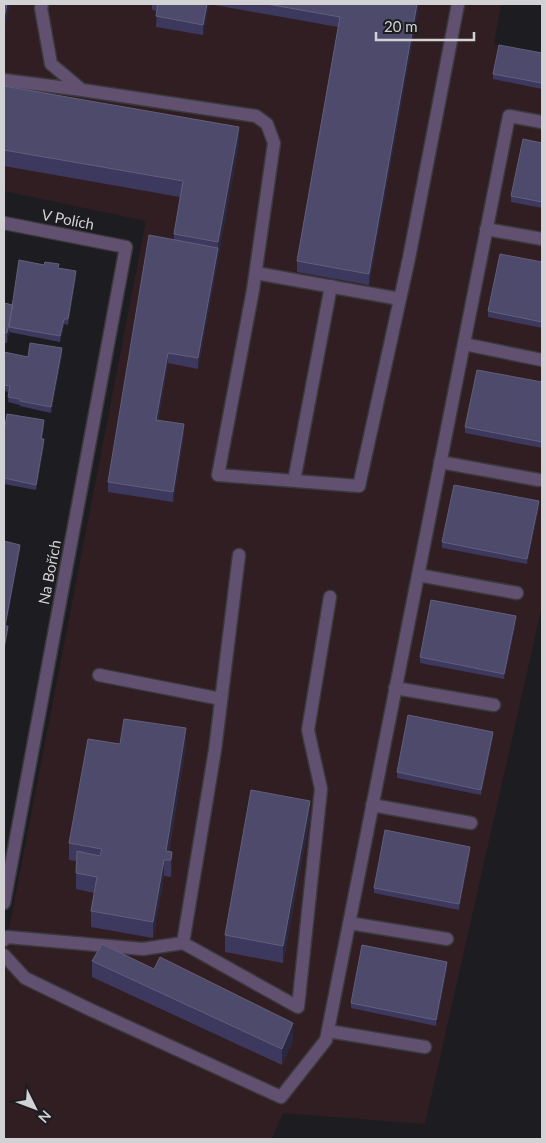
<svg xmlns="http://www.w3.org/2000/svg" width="546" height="1143" viewBox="0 0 546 1143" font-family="Lato,sans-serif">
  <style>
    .industrial { fill: #311e22 }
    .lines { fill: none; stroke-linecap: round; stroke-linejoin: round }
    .minor-casing { stroke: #3a3a3e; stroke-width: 15 }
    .minor { stroke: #625071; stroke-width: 12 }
    .wall { fill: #3d395e }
    .shaded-wall { fill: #2a2740 }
    .building { fill: #4d4a6b; stroke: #625f7b }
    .labels { text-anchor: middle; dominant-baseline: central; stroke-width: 4; stroke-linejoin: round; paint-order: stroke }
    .street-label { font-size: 15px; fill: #d2d2d5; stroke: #1d1d21 }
  </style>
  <rect width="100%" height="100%" fill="#1d1d21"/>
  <path class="industrial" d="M4,4H501L494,44L542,55V606L425,1124L283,1113L272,1139H4V955L146,221L4,191Z"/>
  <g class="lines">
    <defs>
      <path id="minor" d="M42,4L41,8L51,64L82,90L256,116L267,124L274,143L253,290L218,475L359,486L409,258L458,4
        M4,80L82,90
        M4,223L126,247L4,903
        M486,229L542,239
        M256,273L400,299
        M464,344L542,360
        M440,462L539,480
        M294,481L331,286
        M418,575L517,593
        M99,675L221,699
        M395,688L494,705
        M372,805L471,823
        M349,923L447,939
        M4,940L7,937L143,949L183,943L298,1007L321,789L308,730L330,597
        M183,943L215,750L239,555
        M4,955L25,978L91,1010L281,1097L326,1040L509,116L542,122
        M328,1031L425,1047"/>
    </defs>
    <use href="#minor" class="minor-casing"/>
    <use href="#minor" class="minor"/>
  </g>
  <path class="wall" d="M152,4H209L203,35L156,27L157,11L152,10Z
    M209,4H419L369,285L297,272V261L338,27Z
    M542,53V89L493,79V74Z
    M4,86L239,143L198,369L168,363L158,421L184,435L173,502L108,492V482L174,240V234L180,197L4,166Z
    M542,143V208L511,202V196Z
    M542,262V328L488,317V311Z
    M59,268L76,277L68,325L64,324L60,342L9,332L7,343H4V303L12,305Z
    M4,352L28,357L62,354L51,413L20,406V405L8,402L9,392L4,391Z
    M542,382V448L465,433V427Z
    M44,426L42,439L44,445L36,490L4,484V432Z
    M539,507L527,564L442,548V542Z
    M516,622L504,679L420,663V657Z
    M493,737L481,795L397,778V772Z
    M120,744L186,745L169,851L172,852L171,877L164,876L153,938L91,927V911L94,893L76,889V861L69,860V843Z
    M310,817L283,963L225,952V935Z
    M470,852L459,910L374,893V888Z
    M92,961L293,1040L282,1065L92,977Z
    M447,968L436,1026L351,1008V1003Z"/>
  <path class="shaded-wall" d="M7,4H10L4,32V18Z
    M207,4H209L203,35V25Z
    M417,4H419L369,285V274Z
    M239,127V143L198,369V358L218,248V242Z
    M76,271V277L68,325V319Z
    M13,305L9,327V332L7,343V333Z
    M64,319V324L60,342V336Z
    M62,348V354L51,413V407Z
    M168,353V363L156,431V420Z
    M44,420V426L41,445V439Z
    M184,424V435L173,502V492Z
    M44,439V445L36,490V485Z
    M539,501V507L527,564V559Z
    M20,545V550L5,631V626Z
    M516,616V622L504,679V674Z
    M8,626V632L4,653V648Z
    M186,728V745L167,860L166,851Z
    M493,732V737L481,795V790Z
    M310,801V817L283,963V946Z
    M470,847V852L459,910V904Z
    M172,852V869L171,877V860Z
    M164,860V876L153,938V922Z
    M447,962V968L436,1026V1020Z
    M293,1023V1040L282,1065V1049Z"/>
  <path class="building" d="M4,4H7L4,18Z
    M158,4H207L203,25L156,16Z
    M267,4H417L369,274L297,261L340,17Z
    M499,45L542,53V83L493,74Z
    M4,86L239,127L218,242L174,234L183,181L4,150Z
    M523,139L542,143V202L511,196Z
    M149,235L218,248L198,358L168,353L156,420L184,424L173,492L108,482Z
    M500,254L542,262V322L488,311Z
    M19,260L44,265L45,262L59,264L58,268L76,271L68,319H64L60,336L9,327Z
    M4,303L13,305L7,333L4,332Z
    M30,343L62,348L51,407L20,401V399L8,397L10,386L4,385V352L28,357Z
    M477,370L542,382V442L465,427Z
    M7,414L44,420L41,439H44L36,485L4,478V432Z
    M454,485L539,501L527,559L442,542Z
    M4,541L20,545L5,626H8L4,648Z
    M431,600L516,616L504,674L420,657Z
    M408,715L493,732L481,790L397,772Z
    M124,719L186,728L166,851L172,852L171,860H164L153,922L91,911L97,877L76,873L77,851L100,856L102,849L69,843L88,739L120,744Z
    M251,790L310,801L283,946L225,935Z
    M385,830L470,847L459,904L374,888Z
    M102,944L154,969L160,957L293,1023L282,1049L92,961Z
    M362,945L447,962L436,1020L351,1003Z"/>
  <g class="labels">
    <g class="street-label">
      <text transform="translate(68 219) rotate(11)">V Polích</text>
      <text transform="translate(49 572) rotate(-79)">Na Bořích</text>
    </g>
  </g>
  <rect width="546" height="1143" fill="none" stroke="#d2d2d5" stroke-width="10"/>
  <g transform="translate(35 1108) rotate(132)" stroke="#1d1d21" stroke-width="4" paint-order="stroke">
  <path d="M0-4L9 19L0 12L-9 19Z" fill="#d2d2d5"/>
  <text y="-8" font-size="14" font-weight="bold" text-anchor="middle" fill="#d2d2d5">N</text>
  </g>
  <path d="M376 32v8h98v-8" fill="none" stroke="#d2d2d5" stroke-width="2.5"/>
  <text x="384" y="32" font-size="15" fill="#d2d2d5" stroke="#1d1d21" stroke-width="4" paint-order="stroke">20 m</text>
</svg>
